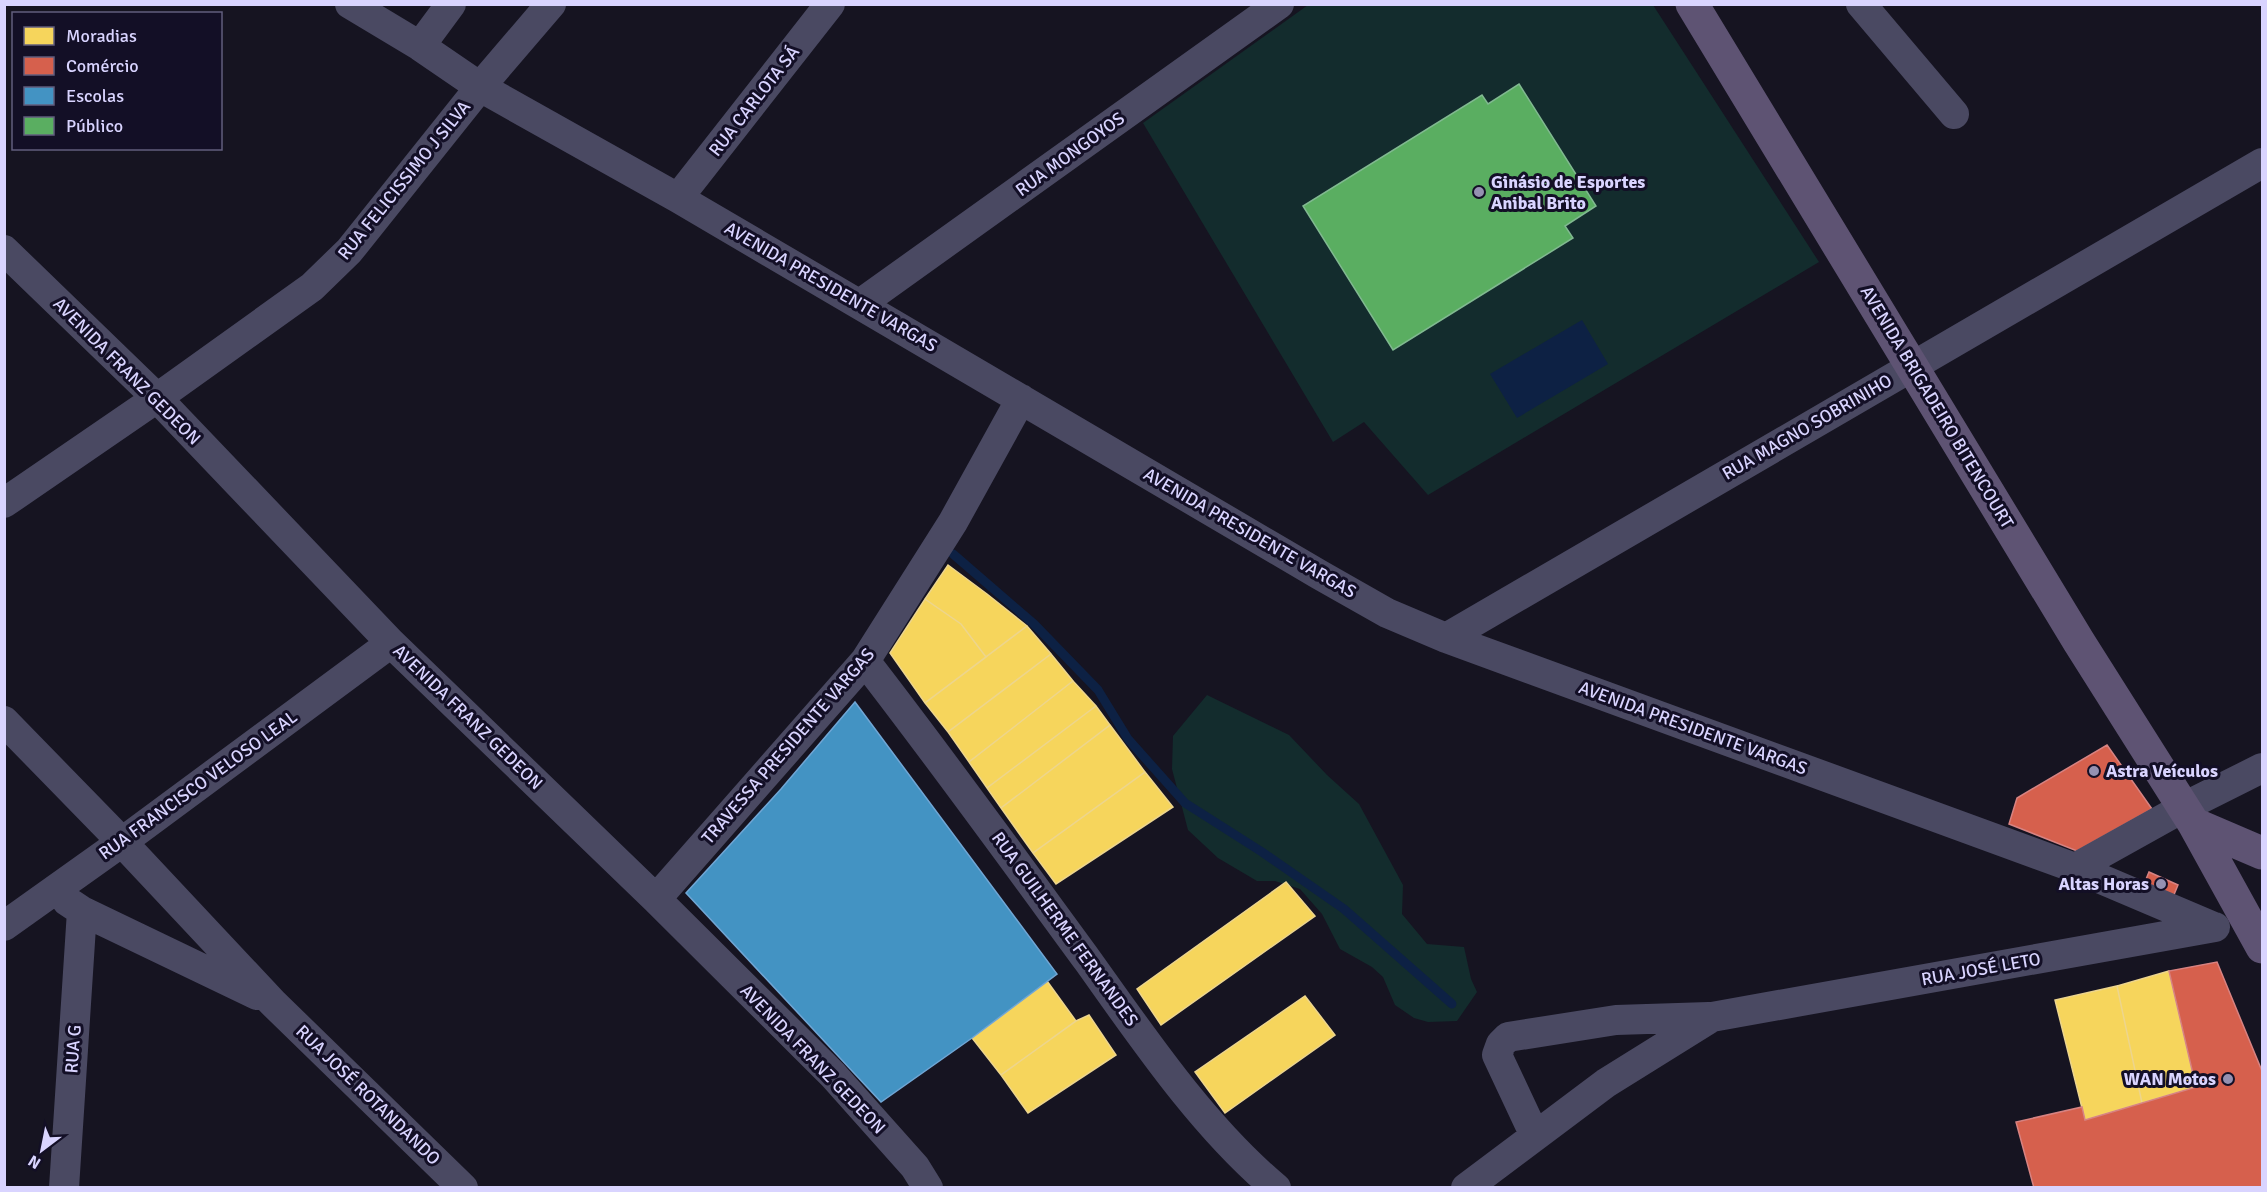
<svg xmlns="http://www.w3.org/2000/svg" width="2267" height="1192" viewBox="0 0 2267 1192" font-family="Signika,sans-serif">
  <style>
    .green { fill: #132c2d }
    .water { fill: #0d2144 }
    .homes { fill: #f6d55c; stroke: #edd58d; stroke-width: 1.5 }
    .shops { fill: #d6604d; stroke: #d78382; stroke-width: 1.5 }
    .schools { fill: #4393c3; stroke: #70a6d5; stroke-width: 1.5 }
    .public { fill: #5aae61; stroke: #80b990; stroke-width: 1.5 }
    .lines { fill: none; stroke-linecap: round; stroke-linejoin: round }
    .stream { stroke: #0d2144; stroke-width: 9 }
    .minor { stroke: #4a4962; stroke-width: 30 }
    .major { stroke: #5e5373; stroke-width: 33 }
    .poi-dot { fill: #9591b1; stroke: #130f26; stroke-width: 2 }
    .labels { text-anchor: middle; dominant-baseline: central; stroke-width: 6; stroke-linejoin: round; paint-order: stroke }
    .street-label { font-size: 18px; fill: #d9d4ff; stroke: #130f26 }
    .poi-label { font-size: 18px; font-weight: bold; fill: #d9d4ff; stroke: #130f26; text-anchor: start }
  </style>
  <rect width="100%" height="100%" fill="#161421"/>
  <path class="green" d="M1308,5H1653L1819,262L1428,495L1364,422L1333,442L1143,123Z
    M1207,695L1289,735L1327,775L1359,804L1403,885L1402,914L1427,944L1464,947L1471,979L1477,992L1457,1021L1428,1022L1414,1018L1395,1005L1383,977L1372,967L1340,949L1322,914L1300,889L1275,881H1257L1218,858L1188,830L1172,769L1173,736Z"/>
  <path class="water" d="M1582,320L1608,364L1517,418L1490,374Z"/>
  <path class="homes" d="M948,565L987,594L1027,626L986,657L961,624L925,599Z
    M925,599L961,624L986,657L925,703L890,653Z
    M1027,626L1051,654L948,732L925,703Z
    M1051,654L1073,681L969,762L948,732Z
    M1073,681L1096,706L987,788L969,762Z
    M1096,706L1110,725L1001,808L987,788Z
    M1110,725L1145,772L1033,853L1001,808Z
    M1145,772L1173,807L1056,884L1033,853Z
    M1286,882L1315,916L1161,1025L1137,989Z
    M2169,971L2196,1087L2142,1103L2117,986Z
    M1047,981L1076,1021L1001,1075L972,1038Z
    M2117,986L2142,1103L2085,1120L2055,1000Z
    M1305,996L1335,1035L1225,1113L1195,1072Z
    M1089,1015L1116,1055L1028,1113L1001,1075L1076,1021Z"/>
  <path class="shops" d="M2107,745L2152,809L2077,851L2009,824L2017,798Z
    M2149,872L2178,885L2173,897L2144,884Z
    M2217,962L2262,1071V1188H2034L2016,1122L2082,1107L2085,1120L2196,1087L2169,971Z"/>
  <path class="schools" d="M855,702L1057,974L972,1038L881,1102L686,893L781,789Z"/>
  <path class="public" d="M1519,84L1596,206L1565,226L1573,238L1393,350L1303,206L1482,95L1488,104Z"/>
  <g class="lines">
    <path class="stream" d="M953,554L1034,624L1098,690L1128,739L1185,803L1262,852L1344,909L1452,1004"/>
    <path class="minor" d="M350,4L420,46L480,87L678,198L1320,575L1387,613L1446,638L2075,868L2214,927
      M1861,4L1954,114
      M420,46L451,4
      M678,198L830,4
      M4,250L157,398L391,643L656,899L833,1075L915,1167L928,1188
      M860,304L1279,4
      M4,503L157,398L312,287L349,251L480,87L551,4
      M1446,638L2262,163
      M865,661C941,759 1014,860 1088,961C1143,1038 1203,1127 1276,1188
      M4,721L122,842L273,1003L463,1188
      M2075,868L2188,805L2262,768
      M656,899L865,661L953,522L1021,399
      M67,901L82,911L257,995
      M4,926L122,842L391,643
      M1535,1136L1497,1055L1501,1044L1508,1037L1616,1020L1709,1017
      M64,1188L82,911
      M1466,1188L1606,1083L1712,1017L2215,927"/>
    <path class="major" d="M1692,4L2079,642L2194,824L2262,947
      M2194,824L2262,853"/>
  </g>
  <g class="poi-dot">
    <circle cx="1479" cy="192" r="6"/>
    <circle cx="2094" cy="771" r="6"/>
    <circle cx="2161" cy="884" r="6"/>
    <circle cx="2228" cy="1079" r="6"/>
  </g>
  <g class="labels">
    <g class="street-label">
      <text transform="translate(754 101) rotate(-52)">RUA CARLOTA SÁ</text>
      <text transform="translate(1070 154) rotate(-36)">RUA MONGOYOS</text>
      <text transform="translate(404 180) rotate(-51)">RUA FELICISSIMO J SILVA</text>
      <text transform="translate(831 287) rotate(30)">AVENIDA PRESIDENTE VARGAS</text>
      <text transform="translate(127 371) rotate(45)">AVENIDA FRANZ GEDEON</text>
      <text transform="translate(1937 407) rotate(59)">AVENIDA BRIGADEIRO BITENCOURT</text>
      <text transform="translate(1807 427) rotate(-30)">RUA MAGNO SOBRINIHO</text>
      <text transform="translate(1250 533) rotate(30)">AVENIDA PRESIDENTE VARGAS</text>
      <text transform="translate(468 717) rotate(44)">AVENIDA FRANZ GEDEON</text>
      <text transform="translate(1693 728) rotate(20)">AVENIDA PRESIDENTE VARGAS</text>
      <text transform="translate(788 746) rotate(-49)">TRAVESSA PRESIDENTE VARGAS</text>
      <text transform="translate(198 785) rotate(-36)">RUA FRANCISCO VELOSO LEAL</text>
      <text transform="translate(1065 929) rotate(54)">RUA GUILHERME FERNANDES</text>
      <text transform="translate(1981 969) rotate(-10)">RUA JOSÉ LETO</text>
      <text transform="translate(73 1049) rotate(-86)">RUA G</text>
      <text transform="translate(813 1059) rotate(46)">AVENIDA FRANZ GEDEON</text>
      <text transform="translate(368 1095) rotate(44)">RUA JOSÉ ROTANDANDO</text>
    </g>
    <g class="poi-label">
      <text x="1491" y="182">Ginásio de Esportes<tspan x="1491" dy="21">Anibal Brito</tspan></text>
      <text x="2106" y="771">Astra Veículos</text>
      <text x="2149" y="884" text-anchor="end">Altas Horas</text>
      <text x="2216" y="1079" text-anchor="end">WAN Motos</text>
    </g>
  </g>
  <rect width="2267" height="1192" fill="none" stroke="#d9d4ff" stroke-width="12"/>
  <rect x="12" y="12" width="210" height="138" fill="#130f26" stroke="#625e7d" stroke-width="1.5"/>
  <rect x="24" y="27" width="30" height="18" fill="#f6d55c" stroke="#625e7d" stroke-width="1.5"/>
  <text x="66" y="42" font-size="18" fill="#d9d4ff">Moradias</text>
  <rect x="24" y="57" width="30" height="18" fill="#d6604d" stroke="#625e7d" stroke-width="1.5"/>
  <text x="66" y="72" font-size="18" fill="#d9d4ff">Comércio</text>
  <rect x="24" y="87" width="30" height="18" fill="#4393c3" stroke="#625e7d" stroke-width="1.5"/>
  <text x="66" y="102" font-size="18" fill="#d9d4ff">Escolas</text>
  <rect x="24" y="117" width="30" height="18" fill="#5aae61" stroke="#625e7d" stroke-width="1.5"/>
  <text x="66" y="132" font-size="18" fill="#d9d4ff">Público</text>
  <g transform="translate(42 1150) rotate(212)" stroke="#130f26" stroke-width="4.5" paint-order="stroke">
  <path d="M0-4.5L10 22L0 15L-10 22Z" fill="#d9d4ff"/>
  <text y="-9" font-size="16" font-weight="bold" text-anchor="middle" fill="#d9d4ff">N</text>
  </g>
</svg>
